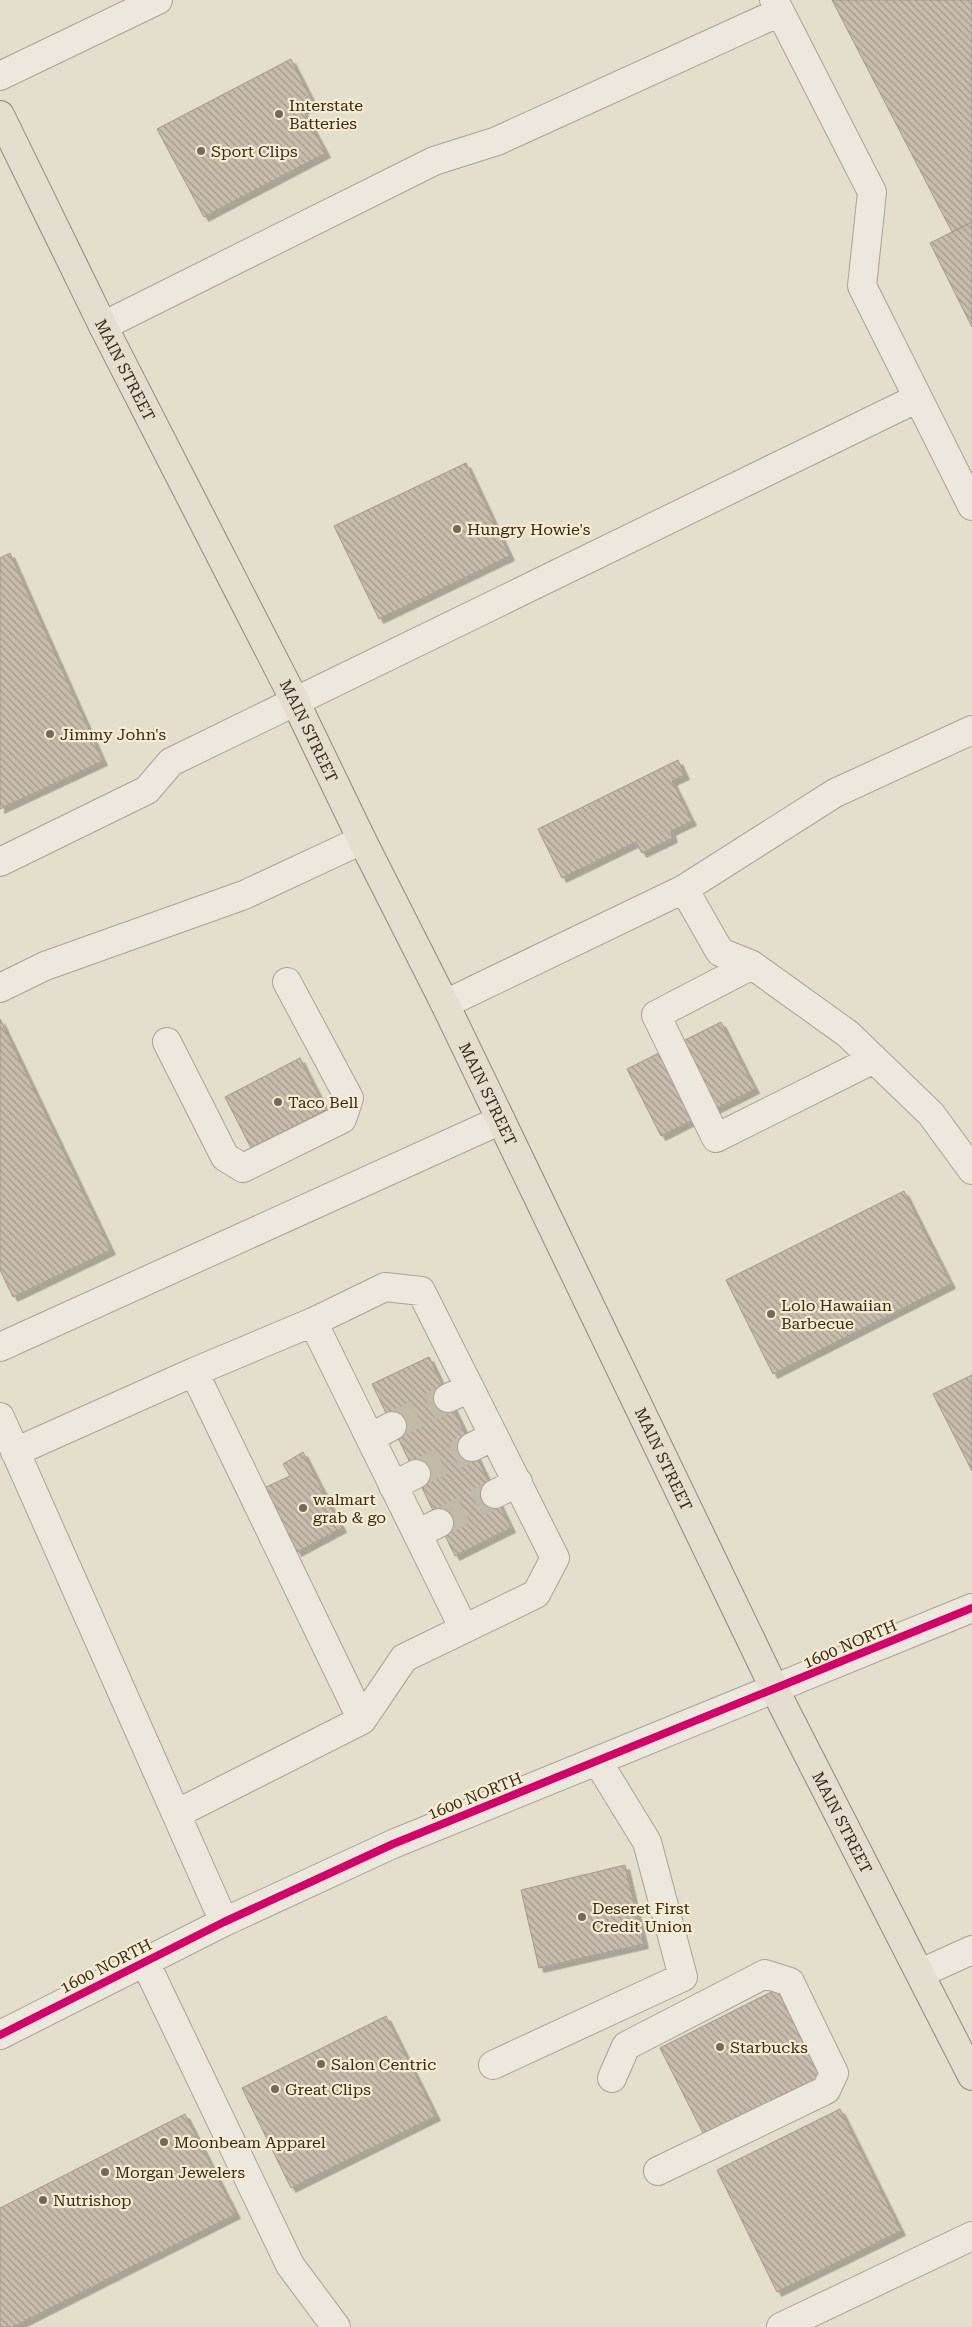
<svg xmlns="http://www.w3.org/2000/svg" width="972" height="2327" viewBox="0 0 972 2327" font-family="'Roboto Serif',serif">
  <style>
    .building { fill: url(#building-back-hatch); stroke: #a4998b; filter: url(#shadow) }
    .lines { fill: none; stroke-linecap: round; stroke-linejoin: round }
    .minor-tunnel { stroke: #c2baa9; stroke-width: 28; stroke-dasharray: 28 14; stroke-linecap: butt }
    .minor-casing { stroke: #a9a295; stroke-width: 30 }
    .major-casing { stroke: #8f887c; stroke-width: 30 }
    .minor { stroke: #ece8de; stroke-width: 28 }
    .major { stroke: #e3decf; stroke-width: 28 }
    .cycleway-casing { stroke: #f6ecd1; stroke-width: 11 }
    .cycleway { stroke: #d6006c; stroke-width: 8 }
    .poi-dot { fill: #746a5a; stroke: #f6ecd1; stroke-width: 2 }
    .labels { text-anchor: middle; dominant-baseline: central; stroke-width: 4.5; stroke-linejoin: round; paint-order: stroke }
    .poi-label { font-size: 16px; fill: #382b1d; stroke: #f6ecd1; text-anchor: start }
    .street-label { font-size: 16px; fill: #382b1d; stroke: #f6ecd1 }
  </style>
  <defs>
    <pattern id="building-back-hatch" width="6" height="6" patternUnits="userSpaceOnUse" patternTransform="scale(1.25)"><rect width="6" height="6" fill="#c8bcad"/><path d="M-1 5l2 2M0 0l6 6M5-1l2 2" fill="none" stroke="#a3998c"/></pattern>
    <filter id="shadow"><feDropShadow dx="4.5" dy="4.5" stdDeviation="0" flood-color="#0004"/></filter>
  </defs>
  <rect width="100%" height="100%" fill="#e4decc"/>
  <path class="building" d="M832,0H972V222L952,232Z
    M291,59L314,104L303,110L326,153L204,217L157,129Z
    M972,222V327L930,243Z
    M466,463L510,556L379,619L334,526Z
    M10,553L103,761L0,809V558Z
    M678,760L685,775L672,781L692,821L671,831L673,838L642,853L636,842L562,878L538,829Z
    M0,1019L111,1250L13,1297L0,1270Z
    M721,1022L755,1089L661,1136L627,1069Z
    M300,1058L326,1110L251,1148L225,1097Z
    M904,1191L951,1284L773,1374L726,1280Z
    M429,1357L511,1528L455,1556L372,1384Z
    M972,1375V1471L933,1394Z
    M303,1452L342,1528L297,1552L264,1488L290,1476L283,1464Z
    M625,1865L644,1944L539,1968L521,1890Z
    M777,1989L823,2080L706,2139L660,2048Z
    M386,2016L436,2116L291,2188L242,2088Z
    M840,2109L901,2231L777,2292L717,2170Z
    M185,2114L236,2214L13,2327H0V2208Z"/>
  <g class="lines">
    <path class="minor-tunnel" d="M392,1426L448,1398
      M416,1474L472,1447
      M439,1523L495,1494"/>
    <defs>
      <path id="minor" d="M774,0L872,192L862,286L972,506
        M0,76L158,0
        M103,326L434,161L497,141L780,12
        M0,862L147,790L171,762L918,398
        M684,889L720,952L752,965L848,1034L931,1114L972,1170
        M752,965L656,1015L716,1138L874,1059
        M0,988L45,966L244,895L362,840
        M445,1004L684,889L835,793L972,730
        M167,1042L225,1157L243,1168L342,1119L349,1098L287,982
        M313,1322L464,1629
        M0,1347L501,1120
        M194,1372L362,1720
        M448,1398L470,1388
        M0,1417L224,1922
        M370,1438L392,1426
        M472,1447L494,1436
        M15,1452L194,1372L313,1322L385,1287L421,1291L555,1558L536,1594L404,1658L362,1720L176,1814
        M393,1486L416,1474
        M495,1494L518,1482
        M417,1534L439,1523
        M145,1962L290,2265L336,2327
        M921,1973L972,1950
        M0,2035L224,1922L393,1844L972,1608
        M493,2065L683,1977L647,1842L598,1762
        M612,2078L626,2046L765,1974L790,1982L834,2073L826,2090L658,2171
        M781,2327L972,2236"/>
      <g id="major">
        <path id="s1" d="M0,115L103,326L295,701L362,840L445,1004L775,1690L972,2076"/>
      </g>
    </defs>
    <use href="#minor" class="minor-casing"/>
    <use href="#major" class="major-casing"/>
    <use href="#minor" class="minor"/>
    <use href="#major" class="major"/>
    <defs>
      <path id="cycleway" d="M0,2035L224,1922L393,1844L972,1608"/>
    </defs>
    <use href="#cycleway" class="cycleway-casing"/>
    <use href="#cycleway" class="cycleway"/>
  </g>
  <g class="poi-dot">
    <circle cx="279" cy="114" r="5"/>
    <circle cx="201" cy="151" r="5"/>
    <circle cx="457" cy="529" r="5"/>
    <circle cx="50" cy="734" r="5"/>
    <circle cx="278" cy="1102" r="5"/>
    <circle cx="771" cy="1314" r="5"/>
    <circle cx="303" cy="1508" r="5"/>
    <circle cx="582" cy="1917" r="5"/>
    <circle cx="720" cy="2047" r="5"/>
    <circle cx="321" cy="2064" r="5"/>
    <circle cx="275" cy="2089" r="5"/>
    <circle cx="164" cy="2142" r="5"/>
    <circle cx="105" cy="2172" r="5"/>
    <circle cx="43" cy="2200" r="5"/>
  </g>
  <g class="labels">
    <g class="poi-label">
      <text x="289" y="105">Interstate<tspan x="289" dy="18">Batteries</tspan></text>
      <text x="211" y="151">Sport Clips</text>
      <text x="467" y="529">Hungry Howie's</text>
      <text x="60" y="734">Jimmy John's</text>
      <text x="288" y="1102">Taco Bell</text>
      <text x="781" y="1305">Lolo Hawaiian<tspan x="781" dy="18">Barbecue</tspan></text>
      <text x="313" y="1499">walmart<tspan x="313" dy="18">grab &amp; go</tspan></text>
      <text x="592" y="1908">Deseret First<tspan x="592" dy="18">Credit Union</tspan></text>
      <text x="730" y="2047">Starbucks</text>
      <text x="331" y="2064">Salon Centric</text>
      <text x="285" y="2089">Great Clips</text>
      <text x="174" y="2142">Moonbeam Apparel</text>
      <text x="115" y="2172">Morgan Jewelers</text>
      <text x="53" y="2200">Nutrishop</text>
    </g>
    <g class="street-label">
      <text stroke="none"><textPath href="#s1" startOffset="284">MAIN STREET</textPath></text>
      <text stroke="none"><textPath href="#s1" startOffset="689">MAIN STREET</textPath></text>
      <text stroke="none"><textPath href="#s1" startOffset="1094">MAIN STREET</textPath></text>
      <text stroke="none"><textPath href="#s1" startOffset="1499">MAIN STREET</textPath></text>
      <text transform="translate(850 1644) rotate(-23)">1600 NORTH</text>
      <text transform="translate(475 1796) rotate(-22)">1600 NORTH</text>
      <text stroke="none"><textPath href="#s1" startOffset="1904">MAIN STREET</textPath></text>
      <text transform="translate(106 1966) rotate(-27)">1600 NORTH</text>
    </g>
  </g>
</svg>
